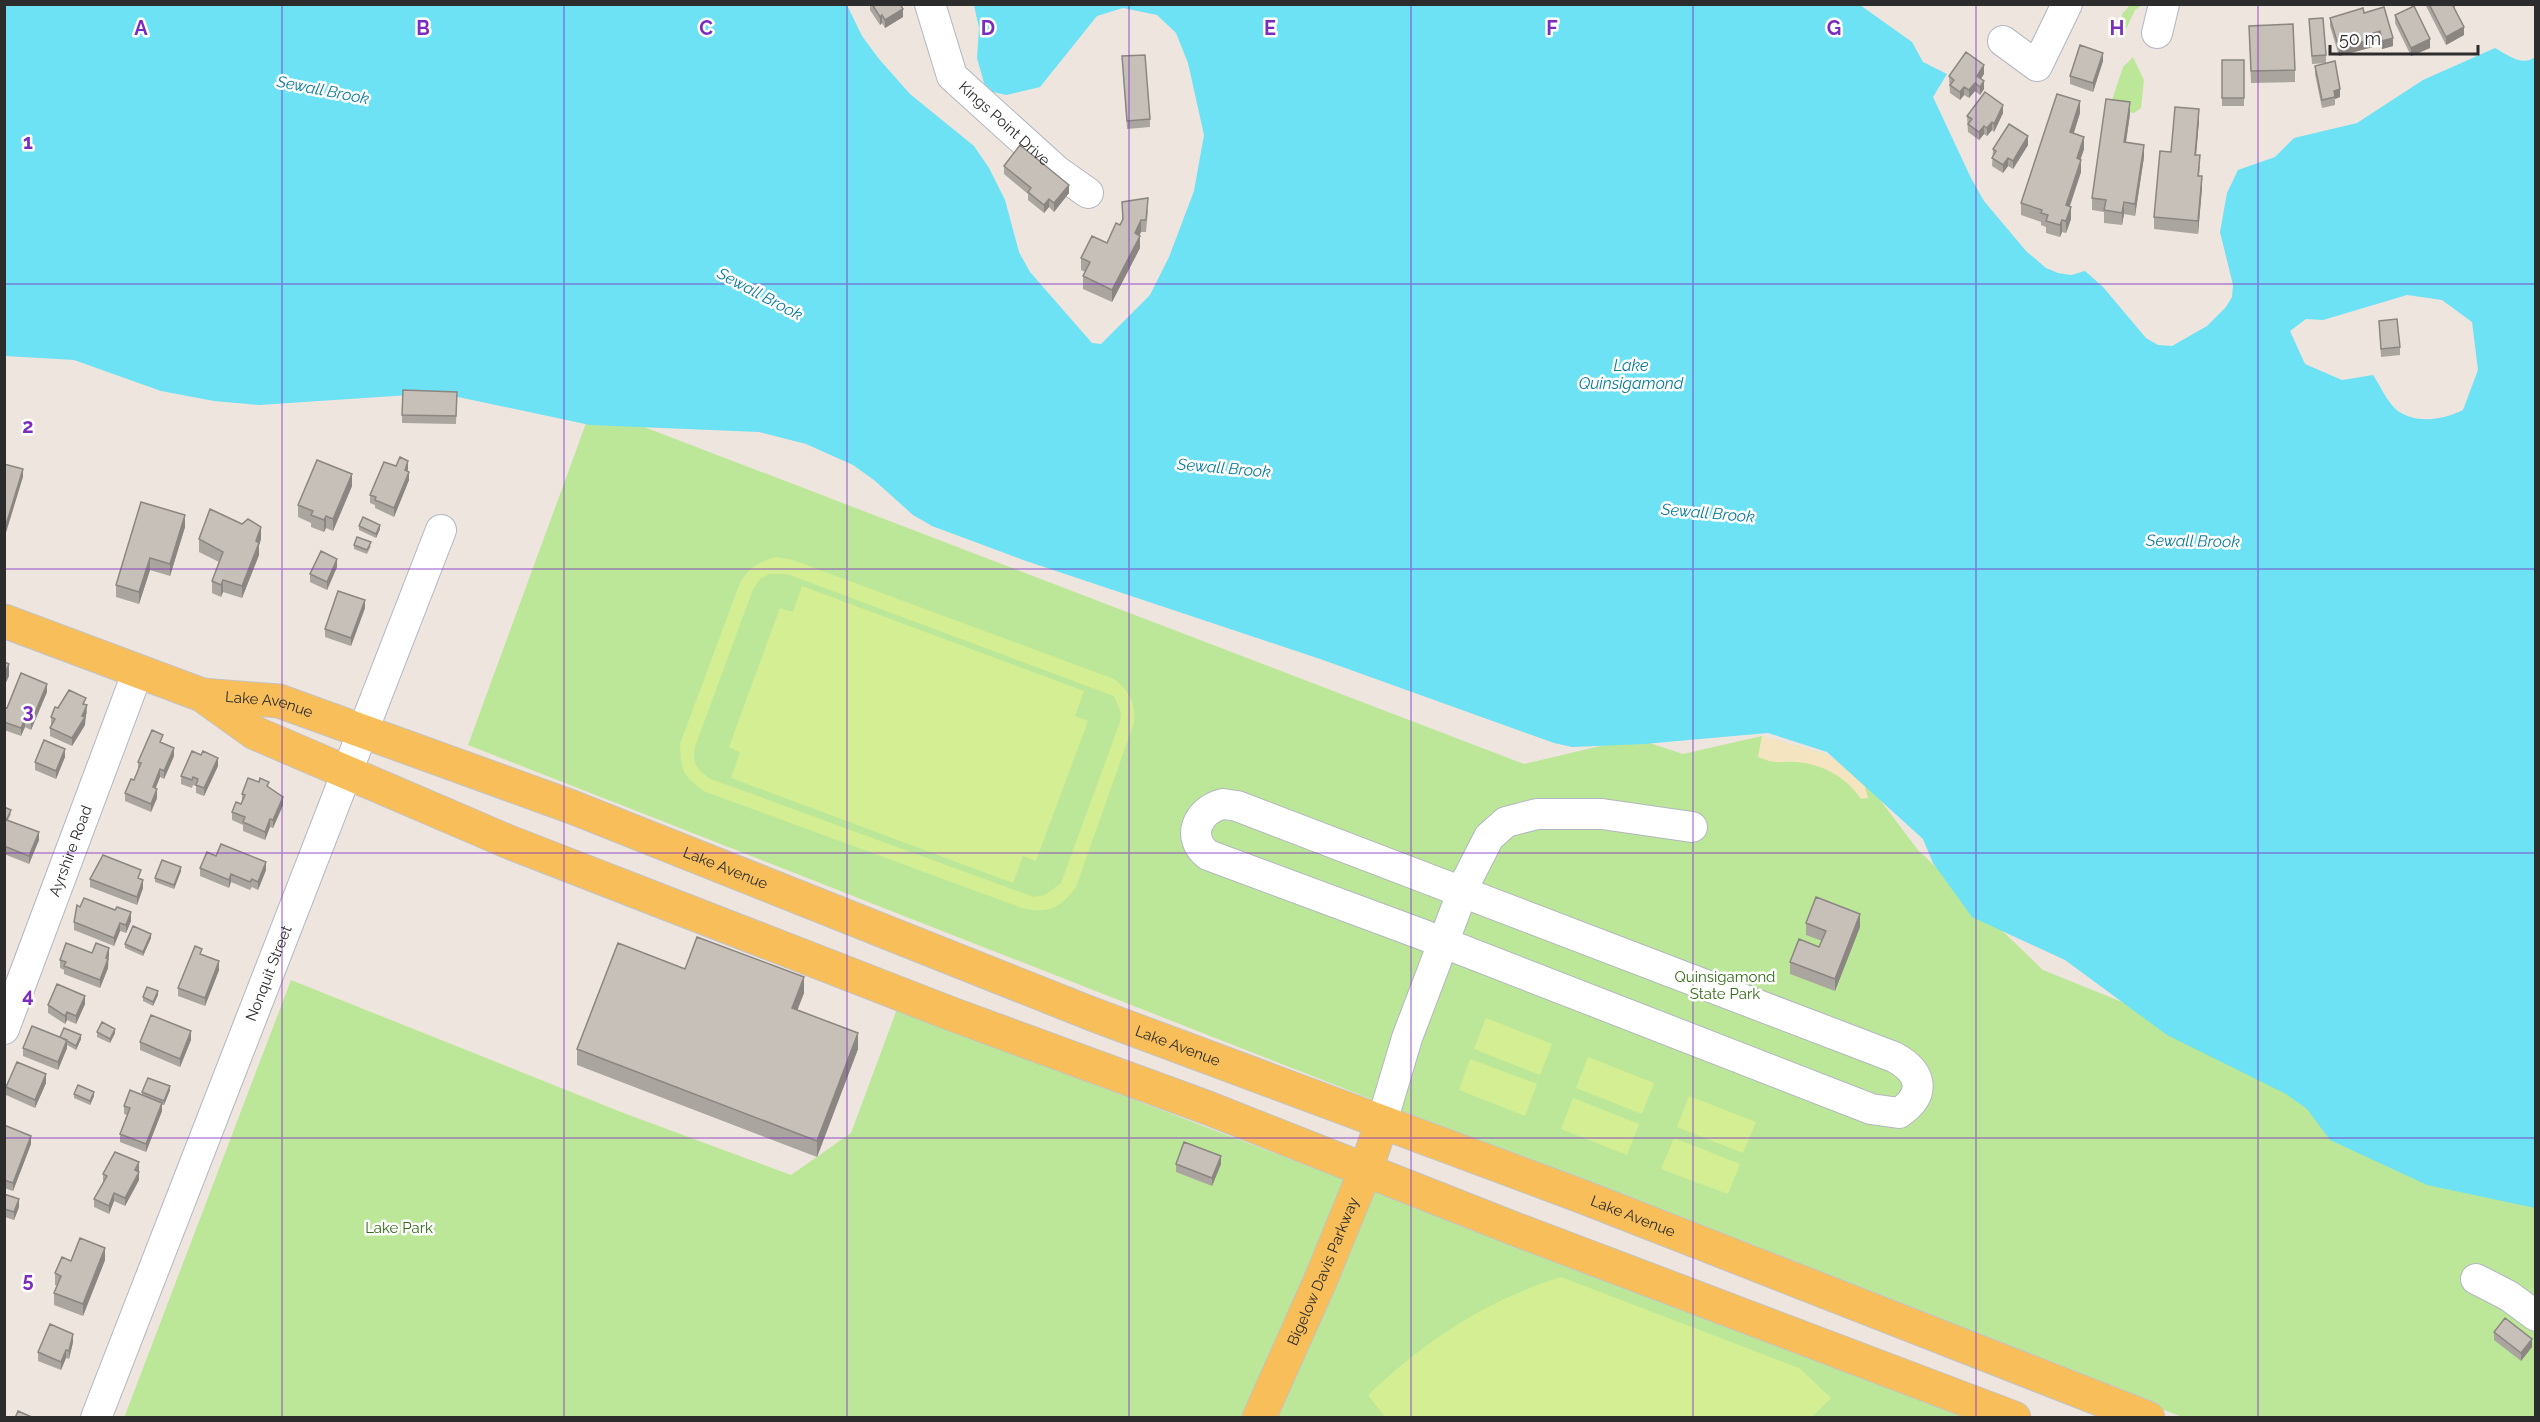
<svg xmlns="http://www.w3.org/2000/svg" width="2540" height="1422" viewBox="0 0 2540 1422" font-family="Raleway,sans-serif">
  <style>
    .green { fill: #bde798 }
    .sand { fill: #f4e5c0 }
    .pitch { fill: #d3ee93; fill-rule: evenodd }
    .water { fill: #6ce2f4; fill-rule: evenodd }
    .lines { fill: none; stroke-linecap: round; stroke-linejoin: round }
    .minor-casing { stroke: #b2b6c0; stroke-width: 32 }
    .major-casing { stroke: #c4c4c4; stroke-width: 35 }
    .minor { stroke: #fff; stroke-width: 30 }
    .major { stroke: #f7be5a; stroke-width: 33 }
    .wall { fill: #aaa59f }
    .shaded-wall { fill: #8b8682 }
    .building { fill: #c6c0b9; stroke: #8b8682; stroke-width: 1.5 }
    .grid { fill: none; stroke: #7b2cbf; stroke-width: 1.5; stroke-opacity: 0.55 }
    .labels { text-anchor: middle; dominant-baseline: central; stroke-width: 5; stroke-linejoin: round; paint-order: stroke }
    .street-label { font-size: 15px; fill: #2c2c2c; stroke: #fff }
    .park-label { font-size: 15px; fill: #346d17; stroke: #fff }
    .water-label { font-size: 16px; font-style: italic; fill: #087c9d; stroke: #fff }
    .grid-label { font-size: 20px; text-anchor: middle; font-weight: bold; fill: #7b2cbf; stroke: #fff; stroke-width: 5; stroke-linejoin: round; paint-order: stroke }
  </style>
  <rect width="100%" height="100%" fill="#eee5de"/>
  <path class="green" d="M2130,5H2142L2135,10L2126,29L2122,26V14Z
    M2133,57L2144,80L2141,108L2134,113L2109,109L2123,67Z
    M592,407L1524,764L1634,738L1683,754L1762,736L1825,754L1862,776L1918,850L2043,970L2535,1169V1417H2182L468,745Z
    M291,980L621,1112L791,1175L851,1133L897,1009L1968,1418H124Z"/>
  <path class="sand" d="M1762,736L1825,754L1862,776L1868,798L1861,799C1848,778 1820,763 1796,762C1778,761 1777,765 1758,757Z"/>
  <path class="pitch" d="M776,557L793,560L1114,679C1130,691 1136,704 1134,723L1076,887C1060,909 1048,914 1022,908L706,792C683,777 681,771 680,744L740,583C749,567 758,562 776,557ZM769,574H787L1114,696L1121,713L1120,722L1061,883L1045,895L1034,897L711,779C698,771 691,762 695,747L753,589L760,579Z
    M802,586L1084,691L1075,716L1088,721L1036,861L1023,856L1013,883L731,778L740,752L729,747L780,608L793,612Z
    M1486,1018L1552,1044L1540,1075L1474,1049Z
    M1588,1057L1654,1083L1642,1114L1576,1088Z
    M1470,1059L1537,1084L1525,1116L1459,1090Z
    M1689,1096L1756,1122L1743,1153L1677,1127Z
    M1573,1098L1639,1124L1627,1155L1561,1129Z
    M1674,1138L1740,1164L1728,1194L1661,1169Z
    M1561,1277L1799,1368L1831,1398L1811,1418H1386L1368,1395C1425,1341 1486,1300 1561,1277Z"/>
  <path class="water" d="M5,5H847L862,36L879,59L910,94L974,146L989,168L1005,200L1019,252L1030,272L1092,343L1101,344L1150,295L1169,257L1194,191L1204,135L1188,63L1176,33L1157,15L1123,8L1097,16L1040,87L1006,95L993,92L984,83L977,58L979,28L974,5H1860L1912,42L1923,62L1947,74L1933,97L1971,178L1984,201L2026,251L2046,268L2058,273L2071,275L2085,271L2103,287L2146,338L2158,345L2172,346L2207,326L2226,307L2232,297L2233,285L2220,232L2227,193L2238,170L2275,157L2294,138L2357,123L2423,80L2495,48C2508,55 2522,67 2535,57V1208L2427,1185L2330,1140L2307,1109L2286,1094L2167,1035L2065,960L1972,917L1933,863L1923,839L1827,752L1768,733L1644,744L1572,747L1554,743L1323,660L1026,561L932,526L913,515L874,480L853,465L806,444L759,432L590,425L439,393L259,405L214,401L161,391L74,360L5,356ZM2407,295L2442,300L2472,322L2478,370L2463,410C2443,420 2417,424 2398,411C2388,404 2380,385 2373,375L2342,380L2305,364L2290,331L2306,319L2323,320Z"/>
  <g class="lines">
    <defs>
      <g id="minor">
        <path id="s1" d="M930,4L952,76L1057,171L1088,193"/>
        <path d="M2157,33L2164,4"/>
        <path d="M2003,41L2037,66L2067,4"/>
        <path d="M1223,804L1237,806L1894,1057C1922,1072 1927,1094 1899,1113L1871,1109L1421,934L1208,855C1185,837 1198,810 1223,804Z"/>
        <path id="s2" d="M4,1029L138,671"/>
        <path d="M1382,1122L1407,1038L1467,880L1489,837L1506,822L1537,814H1602L1692,827"/>
        <path d="M2476,1279L2509,1296L2536,1316"/>
        <path id="s3" d="M96,1418L441,530"/>
      </g>
      <g id="major">
        <path d="M4,621L202,695L255,733L509,842L949,1013L1208,1108L1515,1229L2014,1418"/>
        <path id="s4" d="M202,695L279,701L572,807L1092,1014L1586,1198L2148,1418"/>
        <path id="s5" d="M1259,1418L1321,1279L1366,1169L1382,1122"/>
      </g>
    </defs>
    <use href="#minor" class="minor-casing"/>
    <use href="#major" class="major-casing"/>
    <use href="#minor" class="minor"/>
    <use href="#major" class="major"/>
  </g>
  <path class="wall" d="M870,4H900L903,17L885,28L882,23L880,25L870,10Z
    M2425,4H2455V7L2454,8L2464,35L2446,45Z
    M2364,13L2393,46L2382,49L2380,40L2373,41V47L2339,56L2330,26V18Z
    M2395,15L2430,48L2411,56L2395,23Z
    M2309,19L2326,55V63L2312,64Z
    M2249,26L2295,70V82L2251,83Z
    M1122,56L1150,119V127L1127,129Z
    M2222,60H2244V106H2222Z
    M2103,61L2093,92L2070,84V76Z
    M2315,66L2340,97L2335,99V105L2322,108L2315,74Z
    M1984,74L1981,79L1984,89L1980,95L1975,91L1969,98L1964,95L1960,100L1950,93L1949,76Z
    M2003,113L1994,132L1992,130L1987,136L1984,134L1979,140L1968,132L1967,116Z
    M2080,113L2074,133L2084,149L2080,160L2081,172L2070,206L2071,219L2066,233L2062,232L2060,237L2046,233V227L2041,225V222L2021,215V203Z
    M2130,114L2126,143L2144,157L2135,216L2124,214L2122,225L2104,223V212L2092,210V198Z
    M2199,121L2196,155L2200,167L2199,176L2202,188L2198,234L2154,229V217L2171,152Z
    M2028,145L2013,169L2008,166L2003,173L1992,166L1993,149Z
    M1004,166L1069,193L1054,212L1049,207L1044,213L1028,200V194L1004,174Z
    M1122,202L1148,210L1146,232H1141L1139,236L1140,248L1112,302L1083,289V276L1085,272L1081,270V258L1107,243L1120,225L1122,220Z
    M2379,321L2400,347V355L2381,357Z
    M457,392L456,424L402,423V415Z
    M396,466L408,469L407,471L409,480L394,517L375,508V505L370,503V495Z
    M352,486L333,531L326,528L324,532L311,527V523L298,517V505Z
    M359,526L380,529L376,538L359,530Z
    M185,527L170,576L150,570L139,604L116,597V585Z
    M199,539H261L259,545V555L242,598L223,592L221,597L212,593V581L219,562L199,552Z
    M354,545L371,546L367,554L354,549Z
    M337,567L327,590L310,582V574Z
    M365,608L351,646L325,637V629Z
    M47,692L31,730L25,727L21,736L4,730V707L7,708Z
    M86,705L87,713L85,717V725L72,746L50,736V728L52,725H51V717L58,708Z
    M163,743L174,756L164,779L160,777L155,789L157,798L151,812L125,801V793L134,780L138,770V762Z
    M65,757L56,779L35,770V762Z
    M218,766L204,796L196,793V786L193,785L192,788L181,784V776Z
    M269,787L283,805L273,828L270,827L265,840L243,831V825L232,820V812L241,804L242,801V794Z
    M4,807L11,814L8,820L39,840L29,864L4,854Z
    M216,856L266,870L258,890L252,887L250,890L231,882L229,888L200,876V868Z
    M181,871L174,889L155,882V878Z
    M141,878V879L143,888L137,905L90,887V879Z
    M131,921L126,933L120,931L114,946L74,930V922Z
    M1806,923L1860,927L1835,991L1790,974V962L1819,947L1822,941L1806,935Z
    M151,938L143,956L125,948V944Z
    M92,953L109,956L108,968L100,988L64,974V970L60,968V960Z
    M202,955L219,970L205,1006L178,996V988Z
    M685,969L804,993L797,1010L858,1049L817,1157L577,1065V1049Z
    M158,995L153,1006L143,1001V997Z
    M85,1004L76,1024L67,1020L65,1024L48,1013V1005Z
    M97,1032L115,1033L110,1043L97,1037Z
    M60,1037L81,1039L76,1050L67,1045V1048L58,1070L23,1056V1048Z
    M191,1040L180,1067L140,1050V1042Z
    M46,1083L35,1108L6,1095V1087Z
    M170,1090L164,1105H162V1111L146,1152L120,1142V1134L127,1115L124,1114V1106L142,1095V1092Z
    M74,1094L94,1096L90,1105L74,1098Z
    M4,1125L31,1144L13,1191L4,1188Z
    M1176,1164H1221L1212,1186L1176,1172Z
    M139,1171V1180L125,1206L114,1201L109,1214L94,1207V1199L104,1183L103,1182V1174Z
    M4,1194L19,1207L14,1220L5,1217Z
    M105,1260L83,1316L54,1305V1293L57,1286L55,1285V1273L71,1261Z
    M2494,1332L2532,1347L2521,1361L2494,1340Z
    M73,1342L69,1359L66,1358L61,1370L38,1361V1352Z"/>
  <path class="shaded-wall" d="M903,9V17L885,28V20Z
    M882,15V23L880,25V17Z
    M2464,27V35L2446,45V37Z
    M2380,31V40L2373,41V47L2339,56V48L2371,34Z
    M2393,38V46L2382,49V41Z
    M2430,39V48L2411,56V48Z
    M2103,53V61L2093,92V83Z
    M1984,65V74L1977,84V76Z
    M1984,81V89L1980,95V87Z
    M1975,83V91L1969,98V90Z
    M1964,87V95L1960,100V92Z
    M2340,89V97L2335,99L2334,91Z
    M2080,101V113L2070,144V132Z
    M2130,102V114L2124,154V142Z
    M2003,105V113L1994,132V124Z
    M2199,109V121L2195,167V155Z
    M1992,122V130L1987,136V128Z
    M1984,126V134L1979,140V132Z
    M2028,136V145L2013,169V161Z
    M2084,137V149L2077,170V158Z
    M2144,145V157L2135,216V204Z
    M2008,158V166L2003,173V165Z
    M2081,160V172L2066,217V205Z
    M2202,176V188L2198,234V221Z
    M1069,185V193L1054,212V203Z
    M1049,199V207L1044,213V205Z
    M2124,202V214L2122,225V213Z
    M2071,207V219L2066,233V221Z
    M1141,220V232L1135,245V233Z
    M2062,220V232L2060,237V225Z
    M1140,236V248L1112,302V290Z
    M408,461V469L405,478V470Z
    M23,469V477L5,536V528Z
    M409,472V480L394,517V508Z
    M352,474V486L333,531V519Z
    M185,515V527L170,576V564Z
    M326,516V528L324,532V520Z
    M380,525V529L376,538V534Z
    M261,527V539L259,545V555L242,598V586Z
    M150,558V570L139,604V592Z
    M337,559V567L327,590V582Z
    M223,580V592L221,597V585Z
    M365,600V608L351,646V638Z
    M9,664V676L4,687V675Z
    M47,684V692L31,730V722Z
    M87,705L85,725L72,746V738Z
    M25,719V727L21,736V728Z
    M174,748V756L164,779V771Z
    M65,749V757L56,779V771Z
    M218,758V766L204,796V788Z
    M160,769V777L153,795V787Z
    M157,789V798L151,812V804Z
    M283,797V805L273,828V820Z
    M270,819V827L265,840V832Z
    M39,832V840L29,864V856Z
    M266,862V870L258,890V882Z
    M181,867V871L174,889V885Z
    M231,874V882L229,888V880Z
    M143,880V888L137,905V897Z
    M131,912V921L126,933V925Z
    M1860,914V927L1835,991V979Z
    M120,923V931L114,946V938Z
    M6,927V936L4,941V933Z
    M151,934V938L143,956V952Z
    M109,948V956L106,966V958Z
    M108,959V968L100,988V980Z
    M219,961V970L205,1006V998Z
    M804,977V993L792,1024V1008Z
    M158,991V995L153,1006V1002Z
    M85,996V1004L76,1024V1016Z
    M67,1012V1020L65,1024V1016Z
    M115,1029V1033L110,1043V1039Z
    M191,1031V1040L180,1067V1059Z
    M858,1033V1049L817,1157V1141Z
    M81,1035V1039L76,1050V1046Z
    M67,1040V1048L58,1070V1062Z
    M46,1074V1083L35,1108V1100Z
    M170,1086V1090L164,1105V1101Z
    M94,1092V1096L90,1105V1101Z
    M162,1103V1111L146,1152V1144Z
    M31,1136V1144L13,1191V1183Z
    M1221,1156V1164L1212,1186V1178Z
    M139,1162V1171L137,1176L139,1172V1180L125,1206V1198Z
    M114,1193V1201L109,1214V1206Z
    M19,1199V1207L14,1220V1212Z
    M105,1248V1260L83,1316V1304Z
    M73,1334V1342L69,1359V1351Z
    M2532,1339V1347L2521,1361V1353Z
    M66,1350V1358L61,1370V1362Z"/>
  <path class="building" d="M872,4H900L903,9L885,20L882,15L880,17Z
    M2429,4H2452L2464,27L2446,37Z
    M2414,6L2430,39L2411,48L2395,15Z
    M2384,7L2393,38L2382,41L2380,31L2371,34L2373,39L2339,48L2330,18L2363,8L2364,13Z
    M2323,18L2326,55L2312,56L2309,19Z
    M2293,24L2295,70L2251,71L2249,26Z
    M2080,45L2103,53L2093,83L2070,76Z
    M1966,52L1984,65L1977,76L1984,81L1980,87L1975,83L1969,90L1964,87L1960,92L1950,85L1954,80L1949,76Z
    M1145,55L1150,119L1127,121L1122,56Z
    M2222,60H2244V98H2222Z
    M2335,61L2340,89L2334,91L2335,97L2322,100L2315,66Z
    M1985,92L2003,105L1994,124L1992,122L1987,128L1984,126L1979,132L1968,124L1972,119L1967,116Z
    M2057,94L2080,101L2070,132L2084,137L2077,158L2081,160L2066,205L2071,207L2066,221L2062,220L2060,225L2046,221L2048,215L2041,213L2042,210L2021,203Z
    M2106,99L2130,102L2124,142L2144,145L2135,204L2124,202L2122,213L2104,210L2106,200L2092,198Z
    M2175,107L2199,109L2195,155H2200L2198,176H2202L2198,221L2154,217L2160,151L2171,152Z
    M2009,124L2028,136L2013,161L2008,158L2003,165L1992,158L1996,151L1993,149Z
    M1020,145L1069,185L1054,203L1049,199L1044,205L1028,192L1031,188L1004,166Z
    M1148,198L1146,220H1141L1135,233L1140,236L1112,290L1083,276L1090,262L1081,258L1092,236L1107,243L1116,223L1120,225L1123,219L1122,202Z
    M2397,319L2400,347L2381,349L2379,321Z
    M403,390L457,392L456,416L402,415Z
    M400,457L408,461L405,470L409,472L394,508L375,500L376,497L370,495L384,462L396,466Z
    M317,460L352,474L333,519L326,516L324,520L311,515L313,511L298,505Z
    M4,464L23,469L5,528H4Z
    M141,502L185,515L170,564L150,558L139,592L116,585Z
    M210,509L242,524L248,519L261,527L256,541L259,543L242,586L223,580L221,585L212,581L223,552L199,539Z
    M363,517L380,525L376,534L359,526Z
    M357,537L371,542L367,550L354,545Z
    M321,551L337,559L327,582L310,574Z
    M338,591L365,600L351,638L325,629Z
    M4,662L9,664L4,675Z
    M21,673L47,684L31,722L25,719L21,728L4,722V707L7,708Z
    M69,690L86,698L83,704L87,705L82,716L85,717L72,738L50,728L55,719L51,717L55,707L58,708Z
    M152,730L163,735L160,742L174,748L164,771L160,769L153,787L157,789L151,804L125,793L131,779L134,780L141,763L138,762Z
    M44,740L65,749L56,771L35,762Z
    M192,751L201,755L203,751L218,758L204,788L196,785L198,779L193,777L192,780L181,776Z
    M248,778L259,782L260,778L269,782L267,786L283,797L273,820L270,819L265,832L243,822L245,817L232,812L236,802L241,804L245,795L242,794Z
    M4,807L11,810L7,819L4,818Z
    M4,819L39,832L29,856L4,846Z
    M221,844L266,862L258,882L252,879L250,882L231,874L229,880L200,868L207,852L216,856Z
    M103,855L141,870L138,878L143,880L137,897L90,879Z
    M162,860L181,867L174,885L155,878Z
    M1816,897L1860,914L1835,979L1790,962L1799,939L1819,947L1826,931L1806,923Z
    M84,898L115,910L117,907L131,912L126,925L120,923L114,938L74,922L77,905L80,907Z
    M133,926L151,934L143,952L125,944Z
    M697,937L804,977L792,1008L858,1033L817,1141L577,1049L618,943L685,969Z
    M66,943L92,953L96,943L109,948L106,958L108,959L100,980L64,966L66,962L60,960Z
    M195,946L202,949L200,954L219,961L205,998L178,988Z
    M57,984L85,996L76,1016L67,1012L65,1016L48,1005Z
    M147,987L158,991L153,1002L143,997Z
    M151,1015L191,1031L180,1059L140,1042Z
    M102,1022L115,1029L110,1039L97,1032Z
    M32,1026L67,1040L58,1062L23,1048Z
    M64,1028L81,1035L76,1046L60,1037Z
    M17,1062L46,1074L35,1100L6,1087Z
    M148,1078L170,1086L164,1101L142,1092Z
    M78,1085L94,1092L90,1101L74,1094Z
    M130,1090L162,1103L146,1144L120,1134L130,1108L124,1106Z
    M4,1125L31,1136L13,1183L4,1180Z
    M1184,1142L1221,1156L1212,1178L1176,1164Z
    M115,1152L139,1162L135,1170L139,1172L125,1198L114,1193L109,1206L94,1199L107,1176L103,1174Z
    M4,1194L19,1199L14,1212L5,1209L4,1210Z
    M80,1238L105,1248L83,1304L54,1293L61,1276L55,1273L62,1257L71,1261Z
    M2505,1318L2532,1339L2521,1353L2494,1332Z
    M50,1324L73,1334L69,1351L66,1350L61,1362L38,1352Z
    M18,1411L34,1418H15Z"/>
  <path class="grid" d="M282,4V1418M564,4V1418M847,4V1418M1129,4V1418M1411,4V1418M1693,4V1418M1976,4V1418M2258,4V1418M4,284H2536M4,569H2536M4,853H2536M4,1138H2536"/>
  <g class="labels">
    <g class="street-label">
      <text stroke="none"><textPath href="#s1" startOffset="146">Kings Point Drive</textPath></text>
      <text stroke="none"><textPath href="#s4" startOffset="68">Lake Avenue</textPath></text>
      <text stroke="none"><textPath href="#s2" startOffset="190">Ayrshire Road</textPath></text>
      <text stroke="none"><textPath href="#s4" startOffset="554">Lake Avenue</textPath></text>
      <text stroke="none"><textPath href="#s3" startOffset="477">Nonquit Street</textPath></text>
      <text stroke="none"><textPath href="#s4" startOffset="1040">Lake Avenue</textPath></text>
      <text stroke="none"><textPath href="#s4" startOffset="1526">Lake Avenue</textPath></text>
      <text stroke="none"><textPath href="#s5" startOffset="160">Bigelow Davis Parkway</textPath></text>
    </g>
    <g class="park-label">
      <text x="1725" y="977">Quinsigamond<tspan x="1725" dy="17">State Park</tspan></text>
      <text x="399" y="1228">Lake Park</text>
    </g>
    <g class="water-label">
      <text transform="translate(323 90) rotate(11)">Sewall Brook</text>
      <text transform="translate(760 294) rotate(28)">Sewall Brook</text>
      <text x="1631" y="365">Lake<tspan x="1631" dy="18">Quinsigamond</tspan></text>
      <text transform="translate(1224 468) rotate(5)">Sewall Brook</text>
      <text transform="translate(1708 513) rotate(5)">Sewall Brook</text>
      <text transform="translate(2193 541) rotate(1)">Sewall Brook</text>
    </g>
  </g>
  <g class="grid-label">
    <text x="141" y="35">A</text>
    <text x="423" y="35">B</text>
    <text x="706" y="35">C</text>
    <text x="988" y="35">D</text>
    <text x="1270" y="35">E</text>
    <text x="1552" y="35">F</text>
    <text x="1834" y="35">G</text>
    <text x="2117" y="35">H</text>
    <text x="28" y="149">1</text>
    <text x="28" y="433">2</text>
    <text x="28" y="718">3</text>
    <text x="28" y="1002">4</text>
    <text x="28" y="1287">5</text>
  </g>
  <rect width="2540" height="1422" fill="none" stroke="#2c2c2c" stroke-width="12"/>
  <path d="M2330 45v9h148v-9" fill="none" stroke="#2c2c2c" stroke-width="3"/>
  <text x="2339" y="45" font-size="18" fill="#2c2c2c" stroke="#ffffff" stroke-width="4.5" paint-order="stroke">50 m</text>
</svg>
